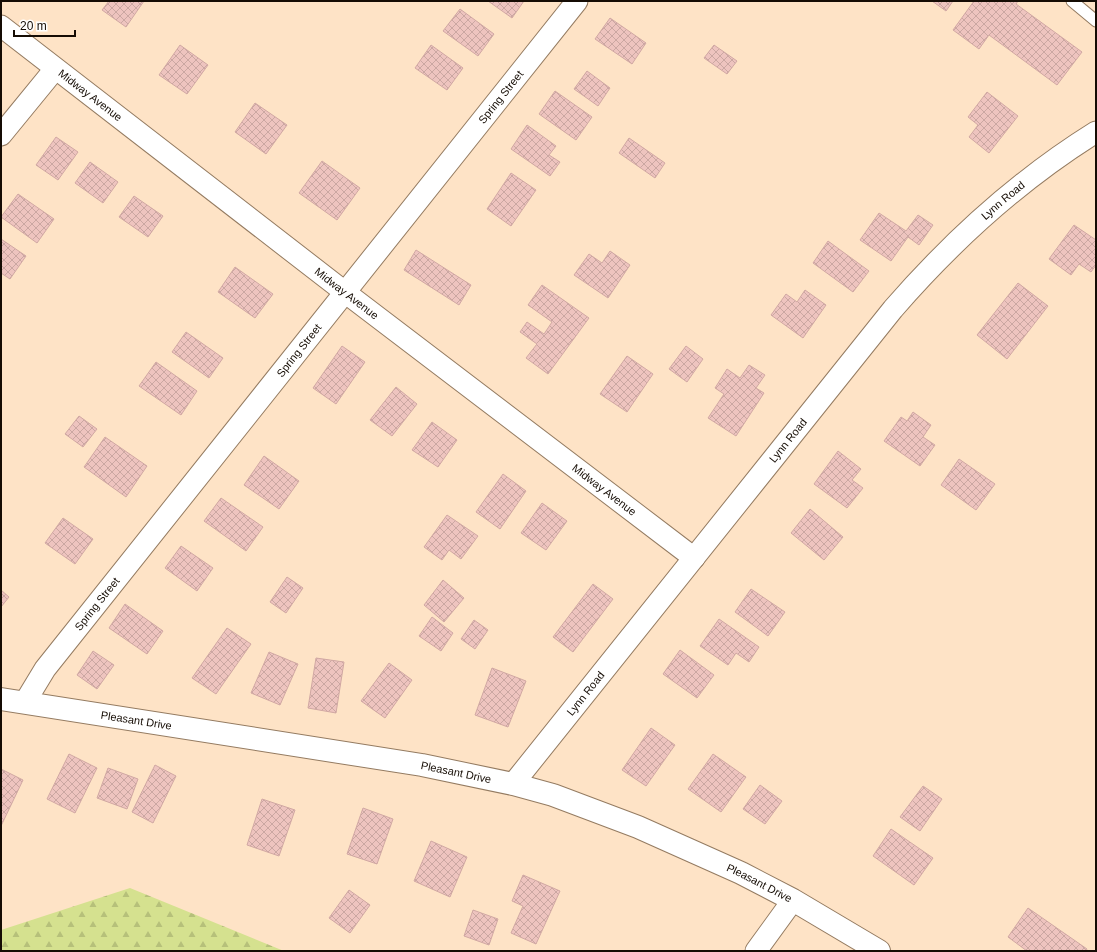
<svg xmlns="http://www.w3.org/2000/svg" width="1097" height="952" viewBox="0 0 1097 952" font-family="Arial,sans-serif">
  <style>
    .forest { fill: url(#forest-firs) }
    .building { fill: url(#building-cross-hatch); stroke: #d1a8a3 }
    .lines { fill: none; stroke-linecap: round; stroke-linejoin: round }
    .service-casing { stroke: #947b61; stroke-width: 13 }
    .minor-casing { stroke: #947b61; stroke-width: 23 }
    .tertiary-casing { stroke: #947b61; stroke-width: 24 }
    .service { stroke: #fff; stroke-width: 11 }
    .minor { stroke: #fff; stroke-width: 21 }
    .tertiary { stroke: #fff; stroke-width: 22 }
    .labels { text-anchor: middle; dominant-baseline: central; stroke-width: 3; stroke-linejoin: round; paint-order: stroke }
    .street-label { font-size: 11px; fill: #150c04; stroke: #fff }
  </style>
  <defs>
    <pattern id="forest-firs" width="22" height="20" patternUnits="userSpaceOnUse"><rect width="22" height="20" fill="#d5e18f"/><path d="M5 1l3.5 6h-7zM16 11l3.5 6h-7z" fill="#b6c07a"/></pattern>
    <pattern id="building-cross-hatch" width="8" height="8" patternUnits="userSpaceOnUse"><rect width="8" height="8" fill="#eec4bf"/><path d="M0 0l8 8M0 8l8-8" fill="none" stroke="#cba7a2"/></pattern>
  </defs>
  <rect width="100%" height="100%" fill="#fee3c6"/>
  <path class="forest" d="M130,888L284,951H1V930Z"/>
  <path class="building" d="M109,1H144L126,27L102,10Z
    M488,1H524L512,18Z
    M932,1H953L946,11Z
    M974,1H1018L1016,4L1082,52L1057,85L989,35L979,49L953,30Z
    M460,9L494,34L478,56L443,31Z
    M610,18L646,43L632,64L595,39Z
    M180,45L208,65L187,94L159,75Z
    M431,45L463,68L447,90L415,68Z
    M714,45L737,61L727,74L704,58Z
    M587,71L610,88L598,106L574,89Z
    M555,91L592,117L576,140L539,114Z
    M987,92L1018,116L989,153L969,137L978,125L968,117Z
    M255,103L287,125L266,154L235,132Z
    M527,125L556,146L549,155L560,162L550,176L511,149Z
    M56,137L78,152L58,180L36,165Z
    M629,138L665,163L655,178L619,153Z
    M322,161L360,188L337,220L299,193Z
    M90,162L118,182L103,203L75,183Z
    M511,173L536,190L511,226L487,209Z
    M18,194L54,219L37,243L1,217Z
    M134,196L163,216L148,237L119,217Z
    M879,213L906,231L918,215L933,225L919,245L908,237L891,261L860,240Z
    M1074,225L1096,240V265L1091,272L1079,264L1071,275L1049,259Z
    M1,239L26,256L10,279L1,273Z
    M828,241L869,271L853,292L813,263Z
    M416,250L471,285L459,305L404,270Z
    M610,251L630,265L608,298L574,275L589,254L602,263Z
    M235,267L273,294L255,318L218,292Z
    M1018,283L1048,306L1007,359L977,335Z
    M542,285L589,318L548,374L526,358L537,344L520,332L527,322L544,334L552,322L528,305Z
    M805,290L826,305L803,338L771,315L786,294L797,302Z
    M186,332L223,358L209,378L172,352Z
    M342,346L365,362L336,404L313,388Z
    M686,346L703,359L687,382L669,369Z
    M627,356L653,374L627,412L600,394Z
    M156,362L197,391L181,415L139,386Z
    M749,365L765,375L756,388L764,393L736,436L708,418L724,394L715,388L727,369L740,378Z
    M396,387L417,404L392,436L370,420Z
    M913,412L931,425L923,437L935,445L920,466L884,441L901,417L907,421Z
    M79,416L97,429L83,447L65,434Z
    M432,422L457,440L438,467L412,450Z
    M105,437L147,466L126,497L84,467Z
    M838,451L861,469L852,480L863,488L847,508L814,484Z
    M264,456L299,481L279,509L244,485Z
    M959,459L995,484L976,510L941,485Z
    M503,474L526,491L500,529L476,512Z
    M221,498L263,527L246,551L204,521Z
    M542,503L567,521L546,550L521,533Z
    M810,509L843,537L824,560L791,533Z
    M447,515L478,536L461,559L449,550L442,560L424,547Z
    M63,518L93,539L75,564L45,543Z
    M181,546L213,568L197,591L165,568Z
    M287,577L303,588L286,613L270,602Z
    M443,580L464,598L444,622L424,605Z
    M593,584L613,599L573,652L553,637Z
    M751,589L785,612L768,636L735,612Z
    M1,590L9,597L1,607Z
    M125,604L163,631L147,654L109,628Z
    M432,617L453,633L441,651L419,636Z
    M719,619L759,647L749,662L736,653L728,665L700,646Z
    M474,620L488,630L475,649L461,639Z
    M227,628L251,644L216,694L192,678Z
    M680,650L714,675L697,698L663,674Z
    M93,651L114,665L97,689L77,675Z
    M269,652L298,664L280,705L251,693Z
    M316,658L344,662L336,713L308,708Z
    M389,663L412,680L385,718L361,701Z
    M492,668L526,681L508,727L475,715Z
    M651,728L675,745L646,786L622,770Z
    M69,754L97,768L75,813L47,799Z
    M713,754L746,777L721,812L688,789Z
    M155,765L176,776L153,823L132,812Z
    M108,768L138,779L127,809L97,798Z
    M1,769L23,780L1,826Z
    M760,785L782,801L765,824L743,809Z
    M923,786L942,799L920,831L900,817Z
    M262,799L295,810L279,856L247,845Z
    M363,808L393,819L377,864L347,854Z
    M891,829L933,858L914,885L873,856Z
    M431,841L467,857L450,897L414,881Z
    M523,875L560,891L536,944L511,933L523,906L512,901Z
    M349,890L370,905L350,933L329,918Z
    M1028,908L1087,949L1086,951H1027L1008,937Z
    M473,910L498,919L489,945L464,936Z"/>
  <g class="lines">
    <defs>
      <path id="service" d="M1072,1L1096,21"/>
      <g id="minor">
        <path id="s1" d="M1,26L346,293L694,558"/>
        <path d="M1,135L55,69"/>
        <path id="s2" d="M25,702L45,669L577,1"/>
        <path id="s3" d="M513,784L893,309C952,241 1019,180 1096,132"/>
        <path d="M756,951L793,900"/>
      </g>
      <g id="tertiary">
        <path id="s4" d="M1,699L422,765L513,784L553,795L638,827L741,873L793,900L879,951"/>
      </g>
    </defs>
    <use href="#service" class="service-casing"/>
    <use href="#minor" class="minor-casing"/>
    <use href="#tertiary" class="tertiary-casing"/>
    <use href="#service" class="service"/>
    <use href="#minor" class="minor"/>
    <use href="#tertiary" class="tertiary"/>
  </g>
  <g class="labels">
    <g class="street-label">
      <text stroke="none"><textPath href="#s1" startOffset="113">Midway Avenue</textPath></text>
      <text stroke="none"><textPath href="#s2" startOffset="770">Spring Street</textPath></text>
      <text stroke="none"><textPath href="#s3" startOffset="763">Lynn Road</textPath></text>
      <text stroke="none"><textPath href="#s1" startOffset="437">Midway Avenue</textPath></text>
      <text stroke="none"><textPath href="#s2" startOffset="446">Spring Street</textPath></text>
      <text stroke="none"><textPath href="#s3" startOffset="440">Lynn Road</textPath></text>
      <text stroke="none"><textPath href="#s1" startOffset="761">Midway Avenue</textPath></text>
      <text stroke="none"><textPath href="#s2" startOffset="122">Spring Street</textPath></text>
      <text stroke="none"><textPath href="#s3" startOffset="116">Lynn Road</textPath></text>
      <text stroke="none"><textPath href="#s4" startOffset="137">Pleasant Drive</textPath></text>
      <text stroke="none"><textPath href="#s4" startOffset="461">Pleasant Drive</textPath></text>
      <text stroke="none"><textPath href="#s4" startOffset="785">Pleasant Drive</textPath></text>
    </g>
  </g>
  <rect width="1097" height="952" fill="none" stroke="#150c04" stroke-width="4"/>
  <path d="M14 30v6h61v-6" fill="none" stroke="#150c04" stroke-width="2"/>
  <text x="20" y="30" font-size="12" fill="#150c04" stroke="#ffffff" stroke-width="3" paint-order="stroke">20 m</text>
</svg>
